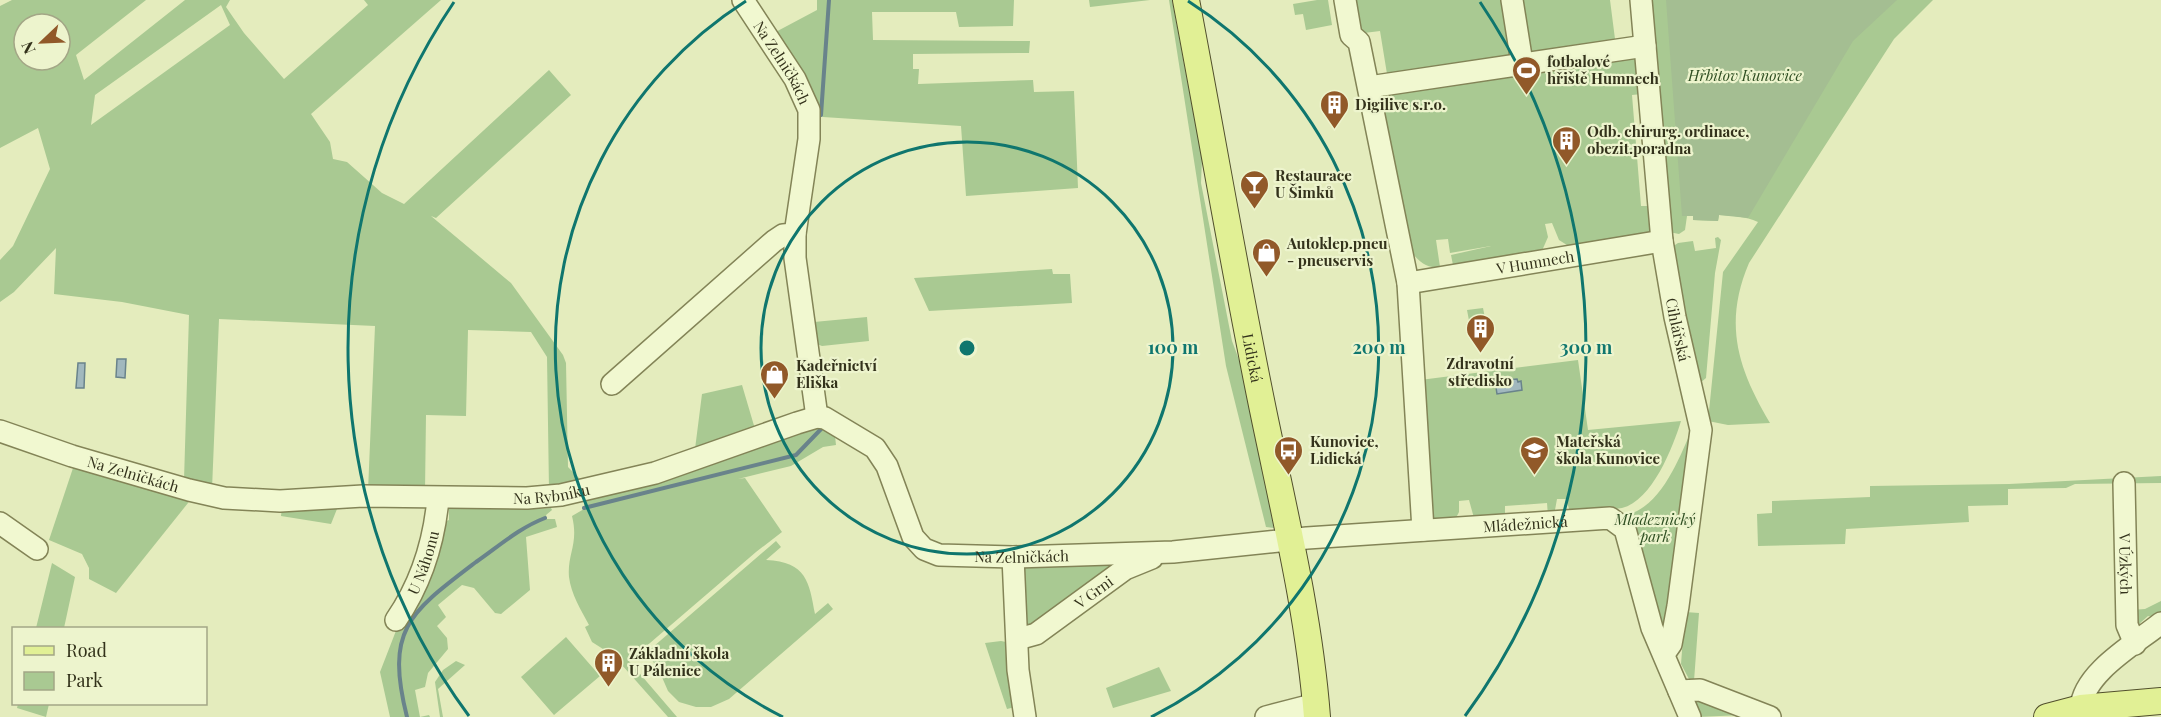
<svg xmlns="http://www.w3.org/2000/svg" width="2161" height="717" viewBox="0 0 2161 717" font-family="'Playfair Display',serif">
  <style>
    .green { fill: #a9c992; fill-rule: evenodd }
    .cemetery { fill: #a4be92 }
    .water { fill: #a1b8be; stroke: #69838b; stroke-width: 1.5 }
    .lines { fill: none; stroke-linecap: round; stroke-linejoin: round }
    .stream { stroke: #69838b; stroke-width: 4 }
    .minor-casing { stroke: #838457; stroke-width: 24 }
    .major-casing { stroke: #514f2c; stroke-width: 28 }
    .minor { stroke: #f1f8d0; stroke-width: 21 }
    .major { stroke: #e1f095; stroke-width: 26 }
    .ring { fill: none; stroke: #0f766e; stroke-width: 3 }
    .labels { text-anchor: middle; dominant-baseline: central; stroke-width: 4.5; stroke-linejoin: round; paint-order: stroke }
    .poi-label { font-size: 15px; font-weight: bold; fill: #33321b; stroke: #edf4cd; text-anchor: start }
    .street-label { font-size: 15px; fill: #33321b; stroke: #edf4cd }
    .park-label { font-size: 15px; font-style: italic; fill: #2f4f22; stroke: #edf4cd }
    .centre { fill: #0f766e; stroke: #edf4cd; stroke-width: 3 }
    .ring-label { font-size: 18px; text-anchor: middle; font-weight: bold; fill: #0f766e; stroke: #edf4cd; stroke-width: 4.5; stroke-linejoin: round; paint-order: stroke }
  </style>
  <rect width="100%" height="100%" fill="#e4ecbd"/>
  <path class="green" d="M12,0H146L76,55L84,80L185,0H230L226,7L244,33L284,79L368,5L364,0H441L311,114L330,142L333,159L347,162L382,193L404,204L549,70L571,95L436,218L431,216L511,283L563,355L566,363L568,467L581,480L549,490L547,357L531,332L468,330L466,416L426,415L425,491H368L375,326L219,319L212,489L184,480L189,315L122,302L54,294L56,248L14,292L0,302V260L13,246L50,169L38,128L0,148V6ZM221,5L230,25L91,125L95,95ZM24,24H60V60H24Z
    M817,0H1014L1013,26L959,27L956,12H872L873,40L1030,41L1029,53L913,54V69H919L918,84L1033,80L1034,92L1074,91L1078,188L966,196L961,126L823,117L770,35L817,10Z
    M1089,0H1150L1090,7Z
    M1169,0H1172L1202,159L1201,183L1232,341L1241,365L1274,528L1266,527L1226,366Z
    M1317,0H1328L1332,25L1306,30L1303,14L1295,15L1293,4Z
    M1351,0H1507L1515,55L1388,80L1380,31L1356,34Z
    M1516,0H1610L1615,39L1625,38V41L1534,55L1528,51Z
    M1647,0H1933L1894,39L1749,263C1723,324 1738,369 1770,423L1728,425L1708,421L1723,272L1758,222C1745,216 1733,216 1719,215L1718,221L1693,220V216H1687L1685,230L1679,234L1669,232Z
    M1630,57L1636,60L1642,94L1632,95L1641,206H1651L1653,233L1578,252L1559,240L1552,223L1545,224L1548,237L1541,253L1454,270L1451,255L1491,246L1450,253L1448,239L1436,240L1440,267C1427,269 1420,262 1412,253L1382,104L1386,96L1393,92Z
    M1718,237L1721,240L1715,273L1706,378L1700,383L1672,247L1678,243L1693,241L1695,251L1716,248L1715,238Z
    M1052,269L1053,274H1070L1072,303L929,311L914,278Z
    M1483,308L1487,328L1471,331L1467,310Z
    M867,317L869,341L822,346L817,344L814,322Z
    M1578,360L1588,430L1681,421C1673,447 1652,501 1622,508C1605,511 1587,510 1570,512L1566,499H1557L1555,510L1548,516L1547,503L1505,506V518H1474L1469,500L1459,501V512L1455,520L1429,523L1420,380Z
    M742,385L755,429L695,449L702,394Z
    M1693,427L1674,595L1664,630L1622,516C1661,510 1679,458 1693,427Z
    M814,429H826L835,436L836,445L823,447L791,466L738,479L745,478L782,532L756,552L629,661L677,717H668L614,656L592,642L585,627L589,625C581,610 571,594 569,577C567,554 579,544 572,516L584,509V500L798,430L800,434Z
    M74,465L192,498L116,593L89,579V568L82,554L49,540Z
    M2161,476V483L2075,484L2066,488L2008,489V505L1968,506L1969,522L1846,529L1845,544L1758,546L1757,514L1772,513V501L1870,497V486L2009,484Z
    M339,504L331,524L281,516L282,507Z
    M537,504V509L551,508L552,510L546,515L547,519H555L557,527L526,537L530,590L501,614L495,613L474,588L462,585L438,605L446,617L437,626L447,638L448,649L428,673L425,687L415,690L420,717L429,715L430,717H390L380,672L437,525L449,520V507Z
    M776,541L781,547L766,560C807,562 809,582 815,614L828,603L833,609L729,699L711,707H696L679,702L668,691L658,668L646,653Z
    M1029,560L1118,561L1037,627L1024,626L1021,568Z
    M52,563L75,577L64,628H36Z
    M2161,601V615L2156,618L2148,616L2139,624L2142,630H2138L2131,610L2145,609Z
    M1685,612L1699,613L1694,681L1689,679L1681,664Z
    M566,637L600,676L554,715L521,677Z
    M1001,641L1006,642L1015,707L1007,709L985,643Z
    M456,661L465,665L438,689L443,717H440L435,682L443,670Z
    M1159,667L1171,691L1113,708L1106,688Z
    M1696,698L1743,715L1697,717L1691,701Z
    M18,704H49L46,717L17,708Z"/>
  <path class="cemetery" d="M1666,0H1897L1853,41L1748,218L1719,215L1718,221L1693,220V216H1682Z"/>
  <path class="water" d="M117,359H126L125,378L116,377Z
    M78,363H85L84,388H76Z
    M1517,379L1518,382L1521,381L1522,390L1497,394L1495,381Z"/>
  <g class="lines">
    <path class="stream" d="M821,115L829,0
      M584,508L796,455L823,427
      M407,717C385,629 409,613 476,562C499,546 519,528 545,518"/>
    <defs>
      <g id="minor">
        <path id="s1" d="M743,0L795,79L809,110V139L795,234V258L817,417"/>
        <path d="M1345,0L1351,35L1359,42L1408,283L1423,530"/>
        <path d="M1512,0L1522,63"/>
        <path id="s2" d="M1641,0L1662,241L1675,317L1701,430L1678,606L1671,644L1664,654"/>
        <path d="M1369,87L1645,46"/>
        <path id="s3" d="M1408,283L1662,241"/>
        <path d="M612,384L774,241L783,235L795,234"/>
        <path id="s4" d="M0,431L72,456L189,490L224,498L280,501L363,496L527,498L561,495L655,473L797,423L817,417L825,418L875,448L887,466L913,537L924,549L939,555L1013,557L1173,552L1307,538L1610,518L1625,529L1652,628L1690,717"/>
        <path id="s5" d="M2124,483L2127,625L2135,644"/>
        <path d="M0,523L37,549"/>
        <path d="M1013,557L1018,670L1025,717"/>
        <path id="s6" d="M396,620C420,585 434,542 438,499"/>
        <path id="s7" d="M1018,639L1036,634L1125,569L1152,558"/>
        <path d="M1679,691L1700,690L1770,717"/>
        <path d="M2081,708C2083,673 2135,644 2161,623"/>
        <path d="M1266,717L1316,704"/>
      </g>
      <g id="major">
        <path id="s8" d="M1186,0C1212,136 1235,274 1263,410C1284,512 1309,613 1317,717"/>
        <path d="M2047,717L2081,708L2161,701"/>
      </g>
    </defs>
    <use href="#minor" class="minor-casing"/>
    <use href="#major" class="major-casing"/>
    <use href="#minor" class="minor"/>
    <use href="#major" class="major"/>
  </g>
  <g class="ring">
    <circle cx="967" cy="348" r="206"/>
    <path d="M783 717A412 412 0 0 1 746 1M1188 1A412 412 0 0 1 1151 717"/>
    <path d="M469 716A619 619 0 0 1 454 2M1480 2A619 619 0 0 1 1465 716"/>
  </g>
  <defs>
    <symbol id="stadium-pin" viewBox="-11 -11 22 30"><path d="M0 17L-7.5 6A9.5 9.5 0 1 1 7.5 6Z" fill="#915929" stroke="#edf4cd"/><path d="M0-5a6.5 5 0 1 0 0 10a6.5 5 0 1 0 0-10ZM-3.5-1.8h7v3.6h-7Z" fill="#fff"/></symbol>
    <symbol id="building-pin" viewBox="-11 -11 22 30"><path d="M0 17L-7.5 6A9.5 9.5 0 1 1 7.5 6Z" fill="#915929" stroke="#edf4cd"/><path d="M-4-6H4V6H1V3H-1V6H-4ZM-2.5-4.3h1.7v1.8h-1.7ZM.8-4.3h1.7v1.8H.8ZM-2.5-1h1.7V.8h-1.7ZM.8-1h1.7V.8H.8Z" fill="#fff"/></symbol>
    <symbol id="bar-pin" viewBox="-11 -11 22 30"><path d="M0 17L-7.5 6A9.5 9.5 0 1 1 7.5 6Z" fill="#915929" stroke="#edf4cd"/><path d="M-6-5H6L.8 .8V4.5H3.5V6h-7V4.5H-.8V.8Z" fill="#fff"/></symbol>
    <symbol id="shop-pin" viewBox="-11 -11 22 30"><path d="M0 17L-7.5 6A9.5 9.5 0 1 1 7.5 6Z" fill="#915929" stroke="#edf4cd"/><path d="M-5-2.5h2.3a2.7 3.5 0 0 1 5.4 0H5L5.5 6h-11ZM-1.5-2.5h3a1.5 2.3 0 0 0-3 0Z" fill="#fff"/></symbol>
    <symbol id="bus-pin" viewBox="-11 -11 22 30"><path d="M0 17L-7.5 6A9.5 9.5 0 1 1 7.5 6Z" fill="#915929" stroke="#edf4cd"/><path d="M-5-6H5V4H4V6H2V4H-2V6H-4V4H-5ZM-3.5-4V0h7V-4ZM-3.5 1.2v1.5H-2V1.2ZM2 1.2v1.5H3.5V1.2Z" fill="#fff"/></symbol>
    <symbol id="school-pin" viewBox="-11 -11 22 30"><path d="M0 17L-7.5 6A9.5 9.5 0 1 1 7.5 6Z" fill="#915929" stroke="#edf4cd"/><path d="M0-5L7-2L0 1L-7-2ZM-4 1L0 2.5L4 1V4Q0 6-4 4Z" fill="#fff"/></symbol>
  </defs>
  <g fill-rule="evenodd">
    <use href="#stadium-pin" x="1510" y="54" width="33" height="45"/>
    <use href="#building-pin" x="1318" y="88" width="33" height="45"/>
    <use href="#building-pin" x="1550" y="124" width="33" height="45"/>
    <use href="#bar-pin" x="1238" y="168" width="33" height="45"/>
    <use href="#shop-pin" x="1250" y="236" width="33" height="45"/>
    <use href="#building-pin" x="1464" y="312" width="33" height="45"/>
    <use href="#shop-pin" x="758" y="358" width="33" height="45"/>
    <use href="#bus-pin" x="1272" y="434" width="33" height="45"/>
    <use href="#school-pin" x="1518" y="434" width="33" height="45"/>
    <use href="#building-pin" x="592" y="646" width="33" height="45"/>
  </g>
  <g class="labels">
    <g class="poi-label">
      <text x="1547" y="61">fotbalové<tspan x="1547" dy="17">hřiště Humnech</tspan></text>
      <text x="1355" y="104">Digilive s.r.o.</text>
      <text x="1587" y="131">Odb. chirurg. ordinace,<tspan x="1587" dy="17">obezit.poradna</tspan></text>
      <text x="1275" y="175">Restaurace<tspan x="1275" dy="17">U Šimků</tspan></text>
      <text x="1287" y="243">Autoklep.pneu<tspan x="1287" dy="17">- pneuservis</tspan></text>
      <text x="1480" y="363" text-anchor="middle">Zdravotní<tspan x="1480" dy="17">středisko</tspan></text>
      <text x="796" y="365">Kadeřnictví<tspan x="796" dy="17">Eliška</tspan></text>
      <text x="1310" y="441">Kunovice,<tspan x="1310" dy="17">Lidická</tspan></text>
      <text x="1556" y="441">Mateřská<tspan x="1556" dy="17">škola Kunovice</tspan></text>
      <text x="629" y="653">Základní škola<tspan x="629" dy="17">U Pálenice</tspan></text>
    </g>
    <g class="street-label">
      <text stroke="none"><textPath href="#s1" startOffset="74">Na Zelničkách</textPath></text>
      <text stroke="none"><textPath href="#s3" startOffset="129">V Humnech</textPath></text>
      <text stroke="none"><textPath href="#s2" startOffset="332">Cihlářská</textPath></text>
      <text stroke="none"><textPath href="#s8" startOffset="364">Lidická</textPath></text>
      <text stroke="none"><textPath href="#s4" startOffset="140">Na Zelničkách</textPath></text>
      <text stroke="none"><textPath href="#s4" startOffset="562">Na Rybníku</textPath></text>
      <text stroke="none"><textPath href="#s4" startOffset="1623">Mládežnická</textPath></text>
      <text stroke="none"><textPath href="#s4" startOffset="1118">Na Zelničkách</textPath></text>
      <text stroke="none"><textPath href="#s6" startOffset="64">U Náhonu</textPath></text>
      <text stroke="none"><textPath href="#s5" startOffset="81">V Úzkých</textPath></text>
      <text stroke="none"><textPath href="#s7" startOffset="90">V Grni</textPath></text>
    </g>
    <g class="park-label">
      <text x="1745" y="75">Hřbitov Kunovice</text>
      <text x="1655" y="519">Mladeznický<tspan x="1655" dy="17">park</tspan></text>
    </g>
  </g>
  <circle cx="967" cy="348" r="9" class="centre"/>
  <g class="ring-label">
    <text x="1173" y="354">100 m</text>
    <text x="1379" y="354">200 m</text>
    <text x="1586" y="354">300 m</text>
  </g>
  <rect x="12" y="627" width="195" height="78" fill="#edf4cd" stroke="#a3a686" stroke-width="1.5"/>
  <rect x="24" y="646" width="30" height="9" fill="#e1f095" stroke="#a3a686" stroke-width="1.5"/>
  <text x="66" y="657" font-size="18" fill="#33321b">Road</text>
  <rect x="24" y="672" width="30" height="18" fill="#a9c992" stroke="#a3a686" stroke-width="1.5"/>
  <text x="66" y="687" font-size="18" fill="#33321b">Park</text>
  <g transform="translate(42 42) rotate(247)"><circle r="28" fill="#edf4cd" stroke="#a3a686" stroke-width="1.5"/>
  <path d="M0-4.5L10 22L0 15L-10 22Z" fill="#915929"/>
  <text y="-9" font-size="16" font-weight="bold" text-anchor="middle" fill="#33321b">N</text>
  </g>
</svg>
